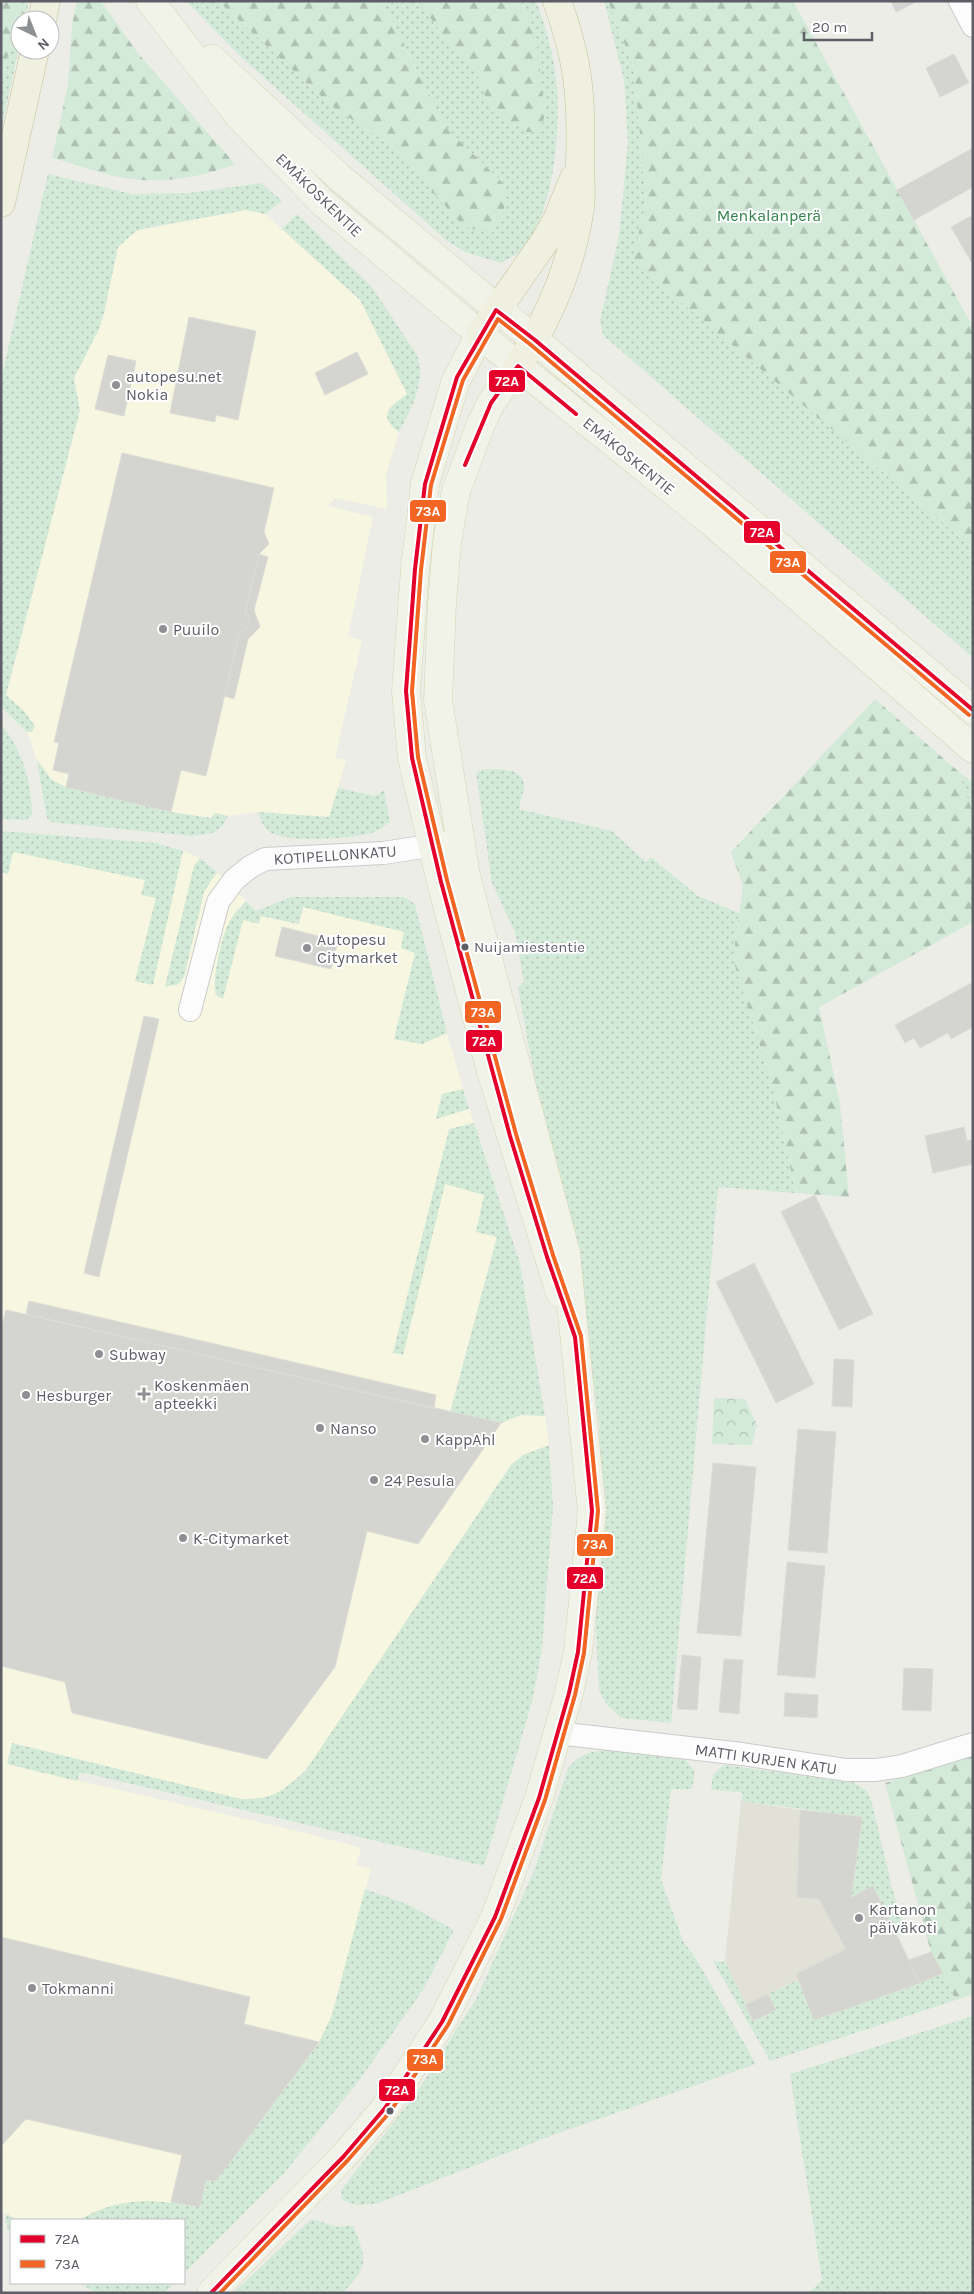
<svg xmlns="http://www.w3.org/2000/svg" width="974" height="2294" viewBox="0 0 974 2294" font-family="Karla,sans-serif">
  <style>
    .commercial { fill: #f7f7e1 }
    .education { fill: #e1e1d7 }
    .grass { fill: url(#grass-dots) }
    .forest { fill: url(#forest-firs) }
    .park { fill: url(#park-crowns) }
    .building { fill: #d4d4d0; stroke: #dcdcd7 }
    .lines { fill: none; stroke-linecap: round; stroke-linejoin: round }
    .minor-casing { stroke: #cacbca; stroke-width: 24 }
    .major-casing { stroke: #d6d5b5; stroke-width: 29 }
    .highway-casing { stroke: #c5c294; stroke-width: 29 }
    .minor { stroke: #fcfcfc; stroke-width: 22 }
    .major { stroke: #f2f3e8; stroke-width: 28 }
    .highway { stroke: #f0f0e1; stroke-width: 28 }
    .bus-1-casing { stroke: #fff; stroke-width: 8 }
    .bus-2-casing { stroke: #fff; stroke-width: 8 }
    .bus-1 { stroke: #e4002b; stroke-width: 4 }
    .bus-2 { stroke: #f26522; stroke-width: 4 }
    .poi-dot { fill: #8f9094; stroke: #fff; stroke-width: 2 }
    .bus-dot { fill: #5d5e66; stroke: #fff; stroke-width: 2 }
    .labels { text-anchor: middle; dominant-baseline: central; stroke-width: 4; stroke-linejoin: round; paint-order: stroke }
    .bus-label { font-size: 15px; fill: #5d5e66; stroke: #fff; text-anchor: start }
    .street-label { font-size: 16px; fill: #5d5e66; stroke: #fff }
    .park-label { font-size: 16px; fill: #308248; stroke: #fff }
    .poi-label { font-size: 16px; fill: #5d5e66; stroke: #fff; text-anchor: start }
    .line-badge { stroke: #fff; stroke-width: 2 }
    .badge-label { font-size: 14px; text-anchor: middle; font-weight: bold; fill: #fff }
  </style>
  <defs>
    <pattern id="grass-dots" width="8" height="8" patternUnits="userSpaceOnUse" patternTransform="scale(1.25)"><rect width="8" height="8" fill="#d4ead8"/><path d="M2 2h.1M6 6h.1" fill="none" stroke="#afc1b3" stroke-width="1.8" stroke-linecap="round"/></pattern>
    <pattern id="forest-firs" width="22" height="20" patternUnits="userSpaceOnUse" patternTransform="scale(1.25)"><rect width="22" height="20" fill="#d4ead8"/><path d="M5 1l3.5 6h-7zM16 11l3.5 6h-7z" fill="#afc1b3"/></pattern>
    <pattern id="park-crowns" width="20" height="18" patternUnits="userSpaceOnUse" patternTransform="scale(1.25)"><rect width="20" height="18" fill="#d4ead8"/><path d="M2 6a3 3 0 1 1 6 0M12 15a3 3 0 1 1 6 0" fill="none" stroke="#afc1b3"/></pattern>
  </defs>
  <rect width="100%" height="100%" fill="#edede8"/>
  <path class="commercial" d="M246,210L265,214L360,300L407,394L388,409L391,426L399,432L386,474L387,509L335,498L328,506L373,517L348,636L362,640L335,758L346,760L330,817L258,812L228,816L215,813L211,818L171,812L60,786L52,780L37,760L27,732L32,731L6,695L80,410L74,378L99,329L104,313L118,247L136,231Z
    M13,851L145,880L156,898L135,981L152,985L183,851L200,858L194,866L165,987L184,977L204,892L217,872L246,901L235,913L223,998L243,920L261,916L299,924L303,907L405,932L415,953L394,1039L422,1044L447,1033L463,1089L442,1094L436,1118L469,1109L474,1123L449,1130L393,1352L403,1355L445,1184L484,1195L497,1236L450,1412L501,1423L521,1415L545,1416L549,1445L523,1455L511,1465L306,1770L282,1792L260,1800L241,1799L12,1743L7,1764L306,1833L361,1848L356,1865L371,1869L332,2015L319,2042L216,2181L200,2207L86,2216L79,2220H17L1,2212V872L9,873Z"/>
  <path class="education" d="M741,1801L800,1810L797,1897L819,1899L846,1949L796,1974L798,1980L745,2005L725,1962Z"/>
  <path class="grass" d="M22,1H29L25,20H20V43L1,131V84Z
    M186,1H218L334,108L390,144L464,226L505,185L446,128L382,1H418L475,71L492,111L536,35L521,1H536C544,22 550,42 554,64C563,111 557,221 517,254C512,257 506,260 500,263L465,252L446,240L242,58Z
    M604,1H608L634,68L646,202L633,261L973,548V658L603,335L600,321L619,236L628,142L624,80Z
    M48,174L132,194L189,193L261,183L282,201L265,214L246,210L146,228L136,231L118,247L104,313L99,329L74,378L80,410L6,695L25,712L35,726L32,732H27L1,707V379Z
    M297,214L372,287L417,355C427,381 411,409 399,432C376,415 391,406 407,394L360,300L282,229Z
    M1,724C23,751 31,781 32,815L26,820L1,819Z
    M37,760L52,780L66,787L170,812L211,818L215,813L228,816C218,835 213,833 192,836L51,822L47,818Z
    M486,769C499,770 523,767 524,785C524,792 520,802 519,809L612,831L646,862L651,857L698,896L739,913L733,959L772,1084L796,1193L718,1187L671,1723L621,1718L606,1704L599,1690L595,1612L600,1503L599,1424L575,1252L538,1097L518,988L524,982L515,932L492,883L476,772Z
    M958,771L973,783V813L972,812Z
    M338,788L375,796L384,790L390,822C385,825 380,830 374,832C356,839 285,843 270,832C262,826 261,821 258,812L329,817Z
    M1,831L157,843L183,851L153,985L135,981L156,898L141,895L145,880L13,852L8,874L1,872Z
    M200,858L217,872L204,892L184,977L179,984L165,987L194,866Z
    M291,897H404L415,904L447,1033L422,1044L394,1039L415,953L401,948L404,932L303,907L299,924L261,916L259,924L243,920L223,999L216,995C211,984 222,934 229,923C233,914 240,908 246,901L256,911Z
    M463,1089L469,1109L436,1119L442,1094Z
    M474,1123L520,1263L545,1416L521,1415L501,1423L450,1413L497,1237L476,1232L484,1195L445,1184L403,1355L393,1353L449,1129Z
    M549,1445L553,1506L542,1649L532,1702L484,1866L80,1772L77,1781L7,1764L12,1743L241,1799C273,1800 283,1791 306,1770L511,1465L523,1455Z
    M606,1750L684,1758L695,1772L692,1789H671L661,1879L683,1941L697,1960L756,2064L553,2135L376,2204L356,2205L342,2200L341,2191L348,2181L417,2092L476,1999L534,1871L568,1768C580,1754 588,1752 606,1750Z
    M724,1765L853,1782L867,1791L872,1803L892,1888L906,1931L897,1936L873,1886L851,1898L862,1817L741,1801L742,1792L711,1790L713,1774Z
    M365,1889L407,1904L454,1930L423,1990L358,2082L285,2172L184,2273V2220H79C119,2196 155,2199 200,2207L206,2180L216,2181L319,2042L332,2015Z
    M713,1961L725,1962L754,2021L776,2010L768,1994L798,1980L814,2020L943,1973L956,2000L770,2061Z
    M973,2016V2293H809L822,2280L790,2074Z
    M7,2214L17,2220H11V2237L5,2221Z
    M315,2220L337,2227L353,2225C367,2263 370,2262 343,2293H233L309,2221Z
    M80,2283H174L164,2293H96Z"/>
  <path class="forest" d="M1,1H22L1,84Z
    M77,1H101L137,52L235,164C201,178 156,185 119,177C96,172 74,164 52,158L68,85L72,25Z
    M218,1H382L446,128L505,185L504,212L492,233L464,227L390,144L334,108Z
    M418,1H521L536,35L545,115L539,132H527L491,111L475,71L446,39Z
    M608,1H793L973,327V548L632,261L646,202L634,68Z
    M875,699L958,771L973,813V922L819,1007L840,1103L849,1197L796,1193L772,1084L733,959L743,886L731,852Z
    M973,1756V1994L956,2000L931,1952L885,1783Z"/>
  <path class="park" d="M714,1398L745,1399L757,1425L752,1445L712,1444Z"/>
  <path class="building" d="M891,1H918L896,12Z
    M954,54L969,83L940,97L926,68Z
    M973,148V187L914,220L897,190Z
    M973,215V265L951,227Z
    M189,317L256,331L238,420L216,415L215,422L170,413Z
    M357,352L368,374L325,395L315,373Z
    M108,355L136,361L124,416L95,409Z
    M122,453L274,488L264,532L269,544L259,554L245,612L250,624L239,634L206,776L181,770L171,812L66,787L69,774L53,770L59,743L54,742Z
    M259,554L268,557L254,610L260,627L248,639L234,699L225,696L239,634L250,624L245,612Z
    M282,927L338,941L331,969L275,956Z
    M973,982V1027L951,1039L948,1033L920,1048L914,1038L905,1043L895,1025Z
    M144,1016L159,1019L99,1277L84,1273Z
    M964,1127L967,1141L973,1140V1164L933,1173L925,1136Z
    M815,1195L873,1314L839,1330L781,1212Z
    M754,1263L814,1384L776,1403L716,1282Z
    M29,1301L436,1395L434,1409L26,1314Z
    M6,1310L501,1423L418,1544L367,1531L335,1667L267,1759L72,1713L65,1682L1,1666V1329Z
    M834,1359L854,1360L852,1407L832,1406Z
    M798,1429L836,1432L827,1553L788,1550Z
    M713,1463L756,1467L741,1636L697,1633Z
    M787,1562L825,1566L815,1678L777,1675Z
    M682,1655L701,1657L697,1710L677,1709Z
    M724,1659L743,1660L739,1714L719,1712Z
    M904,1668L933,1669L931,1711L902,1710Z
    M785,1693L818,1695L817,1718L784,1716Z
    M800,1810L862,1817L851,1898L873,1886L920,1983L814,2020L796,1974L846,1949L819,1899L797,1897Z
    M1,1937L250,1997L244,2024L319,2042L216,2181L206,2180L200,2207L171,2202L182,2155L26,2119L1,2146Z
    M931,1952L943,1973L920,1983L909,1960Z
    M768,1994L776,2010L753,2021L745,2005Z"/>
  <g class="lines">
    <defs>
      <path id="minor" d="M960,1L973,26
        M190,1010L218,902L234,880L250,867L265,859L383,853L450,843
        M557,1733L742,1754L846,1770H876L902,1766L973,1744"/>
      <path id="major" d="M150,1L238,115L323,203L518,366L710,521L973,749
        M212,59L339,177L535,340L973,710
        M480,334L455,383L425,484L415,569L406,691L412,758L441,882L491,1071L560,1293
        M211,2293L344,2156L385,2108L442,2022L495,1917L539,1798L569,1693L578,1652L592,1511L566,1253L466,876L438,700L442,603L447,542L456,491L481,424L491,403L518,366"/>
      <path id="highway" d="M42,20L46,1
        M1,203L35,50
        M480,334L545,241L557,220L574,178
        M518,366C549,318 572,265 580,208C582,193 580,177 580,162C582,100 579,60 557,1"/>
    </defs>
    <use href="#minor" class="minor-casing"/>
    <use href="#major" class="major-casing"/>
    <use href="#highway" class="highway-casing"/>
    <use href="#minor" class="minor"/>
    <use href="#major" class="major"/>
    <use href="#highway" class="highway"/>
    <defs>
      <path id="bus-1" d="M465,465L491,403L518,366L576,414
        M211,2293L344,2156L385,2108L442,2022L495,1917L539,1798L569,1693L578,1652L592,1511L575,1337L547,1257L510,1136L441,882L412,758L406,691L415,569L425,484L457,377L496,310L535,340L973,710"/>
      <path id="bus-2" d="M220,2293L348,2160L390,2112L448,2025L501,1919L545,1800L575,1695L584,1653L598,1511L581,1336L553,1255L516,1134L447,880L418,757L412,691L421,570L431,485L463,380L498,319L531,345L969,715"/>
    </defs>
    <use href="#bus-1" class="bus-1-casing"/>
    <use href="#bus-2" class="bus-2-casing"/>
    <use href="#bus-1" class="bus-1"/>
    <use href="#bus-2" class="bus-2"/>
  </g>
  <g class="poi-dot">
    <circle cx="116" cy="385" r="5"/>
    <circle cx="163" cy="629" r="5"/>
    <circle cx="307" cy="948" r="5"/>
    <circle cx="99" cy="1354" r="5"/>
    <path d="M141.5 1386.5h5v5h5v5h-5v5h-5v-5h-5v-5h5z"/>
    <circle cx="26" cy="1395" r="5"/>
    <circle cx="320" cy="1428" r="5"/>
    <circle cx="425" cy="1439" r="5"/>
    <circle cx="374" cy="1480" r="5"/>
    <circle cx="183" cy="1538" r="5"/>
    <circle cx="859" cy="1918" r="5"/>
    <circle cx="32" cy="1988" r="5"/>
  </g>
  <g class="bus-dot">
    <circle cx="465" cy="947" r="4.5"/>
    <circle cx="390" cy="2111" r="4.5"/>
  </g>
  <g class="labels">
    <g class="bus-label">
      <text x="474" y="947">Nuijamiestentie</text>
    </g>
    <g class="street-label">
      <text transform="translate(319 195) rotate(44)">EMÄKOSKENTIE</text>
      <text transform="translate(629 456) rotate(39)">EMÄKOSKENTIE</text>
      <text transform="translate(335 855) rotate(-4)">KOTIPELLONKATU</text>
      <text transform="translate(766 1759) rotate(8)">MATTI KURJEN KATU</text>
    </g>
    <g class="park-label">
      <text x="769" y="215">Menkalanperä</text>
    </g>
    <g class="poi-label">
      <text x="126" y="376">autopesu.net<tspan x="126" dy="18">Nokia</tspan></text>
      <text x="173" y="629">Puuilo</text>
      <text x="317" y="939">Autopesu<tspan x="317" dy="18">Citymarket</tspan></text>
      <text x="109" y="1354">Subway</text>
      <text x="154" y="1385">Koskenmäen<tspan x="154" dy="18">apteekki</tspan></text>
      <text x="36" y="1395">Hesburger</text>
      <text x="330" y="1428">Nanso</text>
      <text x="435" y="1439">KappAhl</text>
      <text x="384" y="1480">24 Pesula</text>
      <text x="193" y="1538">K-Citymarket</text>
      <text x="869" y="1909">Kartanon<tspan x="869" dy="18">päiväkoti</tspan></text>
      <text x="42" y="1988">Tokmanni</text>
    </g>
  </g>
  <g class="line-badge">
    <rect x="488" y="369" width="38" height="24" rx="5" fill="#e4002b"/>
    <rect x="409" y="499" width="38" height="24" rx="5" fill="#f26522"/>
    <rect x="743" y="520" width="38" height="24" rx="5" fill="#e4002b"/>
    <rect x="769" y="550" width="38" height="24" rx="5" fill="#f26522"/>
    <rect x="464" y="1000" width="38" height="24" rx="5" fill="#f26522"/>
    <rect x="465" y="1029" width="38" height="24" rx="5" fill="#e4002b"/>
    <rect x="576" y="1533" width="38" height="24" rx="5" fill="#f26522"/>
    <rect x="566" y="1566" width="38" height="24" rx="5" fill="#e4002b"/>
    <rect x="406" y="2048" width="38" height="24" rx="5" fill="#f26522"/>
    <rect x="378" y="2078" width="38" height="24" rx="5" fill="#e4002b"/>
  </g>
  <g class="badge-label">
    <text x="507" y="386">72A</text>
    <text x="428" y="516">73A</text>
    <text x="762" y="537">72A</text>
    <text x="788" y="567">73A</text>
    <text x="483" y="1017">73A</text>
    <text x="484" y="1046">72A</text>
    <text x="595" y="1549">73A</text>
    <text x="585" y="1583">72A</text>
    <text x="425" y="2064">73A</text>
    <text x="397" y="2095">72A</text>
  </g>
  <rect width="974" height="2294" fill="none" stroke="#5d5e66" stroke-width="5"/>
  <rect x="10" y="2219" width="175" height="65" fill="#ffffff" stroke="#bebfc2"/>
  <rect x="20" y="2235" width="25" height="8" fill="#e4002b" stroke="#bebfc2"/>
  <text x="55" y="2244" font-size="15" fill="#5d5e66">72A</text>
  <rect x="20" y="2260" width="25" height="8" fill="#f26522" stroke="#bebfc2"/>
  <text x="55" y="2269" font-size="15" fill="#5d5e66">73A</text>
  <g transform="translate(35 35) rotate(137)"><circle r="24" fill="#ffffff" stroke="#bebfc2"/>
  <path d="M0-4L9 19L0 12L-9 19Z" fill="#8f9094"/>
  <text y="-8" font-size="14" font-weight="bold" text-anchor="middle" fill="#5d5e66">N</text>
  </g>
  <path d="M804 32v8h68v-8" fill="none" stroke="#5d5e66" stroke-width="2.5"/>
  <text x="812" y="32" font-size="15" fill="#5d5e66" stroke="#ffffff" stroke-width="4" paint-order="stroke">20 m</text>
</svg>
